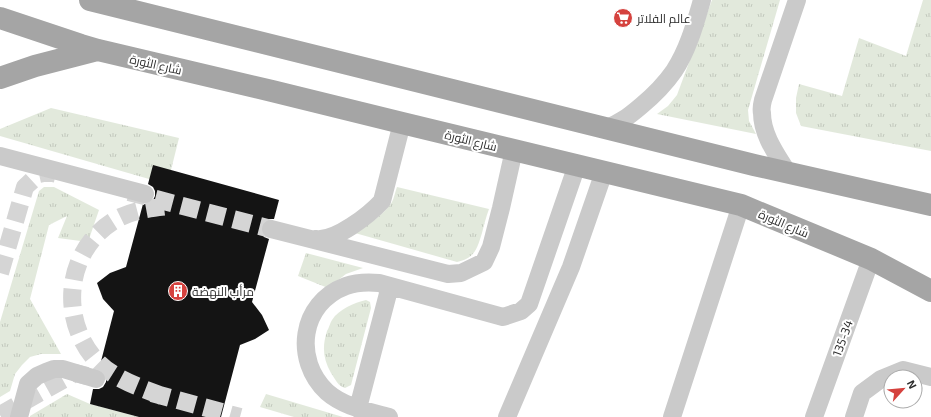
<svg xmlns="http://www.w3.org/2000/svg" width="931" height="417" viewBox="0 0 931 417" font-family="'Exo 2',Cairo,sans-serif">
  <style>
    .grass { fill: url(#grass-tufts) }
    .building { fill: #141414 }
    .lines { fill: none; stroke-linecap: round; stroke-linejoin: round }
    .minor-tunnel { stroke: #d5d5d5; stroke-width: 18; stroke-dasharray: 18 9; stroke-linecap: butt }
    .minor { stroke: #cacaca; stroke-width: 18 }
    .major { stroke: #a5a5a5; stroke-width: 22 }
    .labels { text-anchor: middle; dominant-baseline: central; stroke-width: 4; stroke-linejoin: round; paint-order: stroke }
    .poi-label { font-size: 12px; fill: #2d2d2d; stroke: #fff; text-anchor: start }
    .street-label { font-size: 12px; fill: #2d2d2d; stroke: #fff }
  </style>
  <defs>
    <pattern id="grass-tufts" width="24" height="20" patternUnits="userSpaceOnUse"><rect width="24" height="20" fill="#e2e9dc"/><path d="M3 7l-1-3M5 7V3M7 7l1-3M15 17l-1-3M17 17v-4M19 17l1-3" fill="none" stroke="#c2c8bd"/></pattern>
  </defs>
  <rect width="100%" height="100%" fill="#fff"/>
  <path class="grass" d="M712,0H780L748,110L749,121L756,134L657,114L668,106L677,95Z
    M923,0H931V151L801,126L796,113V98L799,84L842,96L859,38L906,56Z
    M51,108L179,138L171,170L149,179L0,136V129Z
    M44,187H54L99,210L88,242L58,238L67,216L49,225L30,299L61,354H41L30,357L22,365L15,374L10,391L0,397V322L39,191Z
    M397,187L489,209C486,217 484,225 482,233C477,249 475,258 457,262L355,233C368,224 383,216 392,202C394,198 395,192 397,187Z
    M306,253L363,268L346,274L328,288L298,276Z
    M366,300L370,302L371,308L351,385L345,388C338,386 335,379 331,373C323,359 322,347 327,331C329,328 330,323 332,320C339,309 354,303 366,300Z
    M67,394L90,404L139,417H30V416Z
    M266,394L343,417H294L260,407Z"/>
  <path class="building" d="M153,165L279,200L274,219H268L263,222L261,226V232L264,237L269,239L252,302L262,315L269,330L255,339L240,345L221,417H139L90,404L93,389H99L103,387L106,382V376L104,372L99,369L114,311L103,299L97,283L110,273L126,267L143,204H147L152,202L155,196V191L153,187L148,184Z"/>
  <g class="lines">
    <path class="minor-tunnel" d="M129,192L271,229
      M0,273L25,187L39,174L48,172L61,175
      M152,393L240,417
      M162,396C139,387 111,378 94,358C58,315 67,247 117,219C133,210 152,208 170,206
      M0,415L75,373L87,376"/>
    <path class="minor" d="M605,129C620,123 628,117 641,106C653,96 665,84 674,71C688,50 695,24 702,0
      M0,156L145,194
      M788,173C777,155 762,135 762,113C761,109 762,104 763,100L797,0
      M271,229L448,274L461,273L484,262L491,247L501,208L514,150
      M315,239C335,242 369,215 382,201L402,123
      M365,416L358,408L390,286
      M19,417L28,384L37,376L46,372L54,369H63L96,379
      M389,417C368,411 344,407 327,392C293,360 300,303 346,286C357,282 368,282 379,283L503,317L521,311L529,304L577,165
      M507,417L571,267L604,172
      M672,417L741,205
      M814,417L871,259
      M854,417L862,393L881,379L903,370L931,377"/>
    <path class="major" d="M90,0L754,165L931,205
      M0,18L81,45L98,50L272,91L402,123L741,205L871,259L931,291
      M0,78L35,66L97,50"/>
  </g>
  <defs>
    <symbol id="supermarket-disc" viewBox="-11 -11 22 22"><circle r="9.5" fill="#d5423e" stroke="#fff"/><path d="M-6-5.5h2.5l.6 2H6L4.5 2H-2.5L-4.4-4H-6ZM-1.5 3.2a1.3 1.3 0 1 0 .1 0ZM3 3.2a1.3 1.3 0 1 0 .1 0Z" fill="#fff"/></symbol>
    <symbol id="building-disc" viewBox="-11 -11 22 22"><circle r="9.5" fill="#d5423e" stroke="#fff"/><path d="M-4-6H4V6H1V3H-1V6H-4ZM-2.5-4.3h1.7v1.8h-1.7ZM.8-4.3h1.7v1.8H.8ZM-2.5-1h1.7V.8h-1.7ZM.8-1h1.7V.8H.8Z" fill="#fff"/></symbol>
  </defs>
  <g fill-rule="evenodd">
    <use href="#supermarket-disc" x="612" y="7" width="22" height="22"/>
    <use href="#building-disc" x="167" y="280" width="22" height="22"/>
  </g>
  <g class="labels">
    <g class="poi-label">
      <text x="637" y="18">عالم الفلاتر</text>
      <text x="192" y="291">مرأب النهضة</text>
    </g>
    <g class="street-label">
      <text transform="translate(156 64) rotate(13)">شارع الثورة</text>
      <text transform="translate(471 140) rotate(14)">شارع الثورة</text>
      <text transform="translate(784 223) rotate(23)">شارع الثورة</text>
      <text transform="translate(842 338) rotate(-70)">135-34</text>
    </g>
  </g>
  <g transform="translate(903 389) rotate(63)"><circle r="19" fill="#ffffff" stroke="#ababab"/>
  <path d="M0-3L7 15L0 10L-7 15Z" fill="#d5423e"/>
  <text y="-6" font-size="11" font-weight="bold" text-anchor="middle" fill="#2d2d2d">N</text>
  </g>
</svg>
